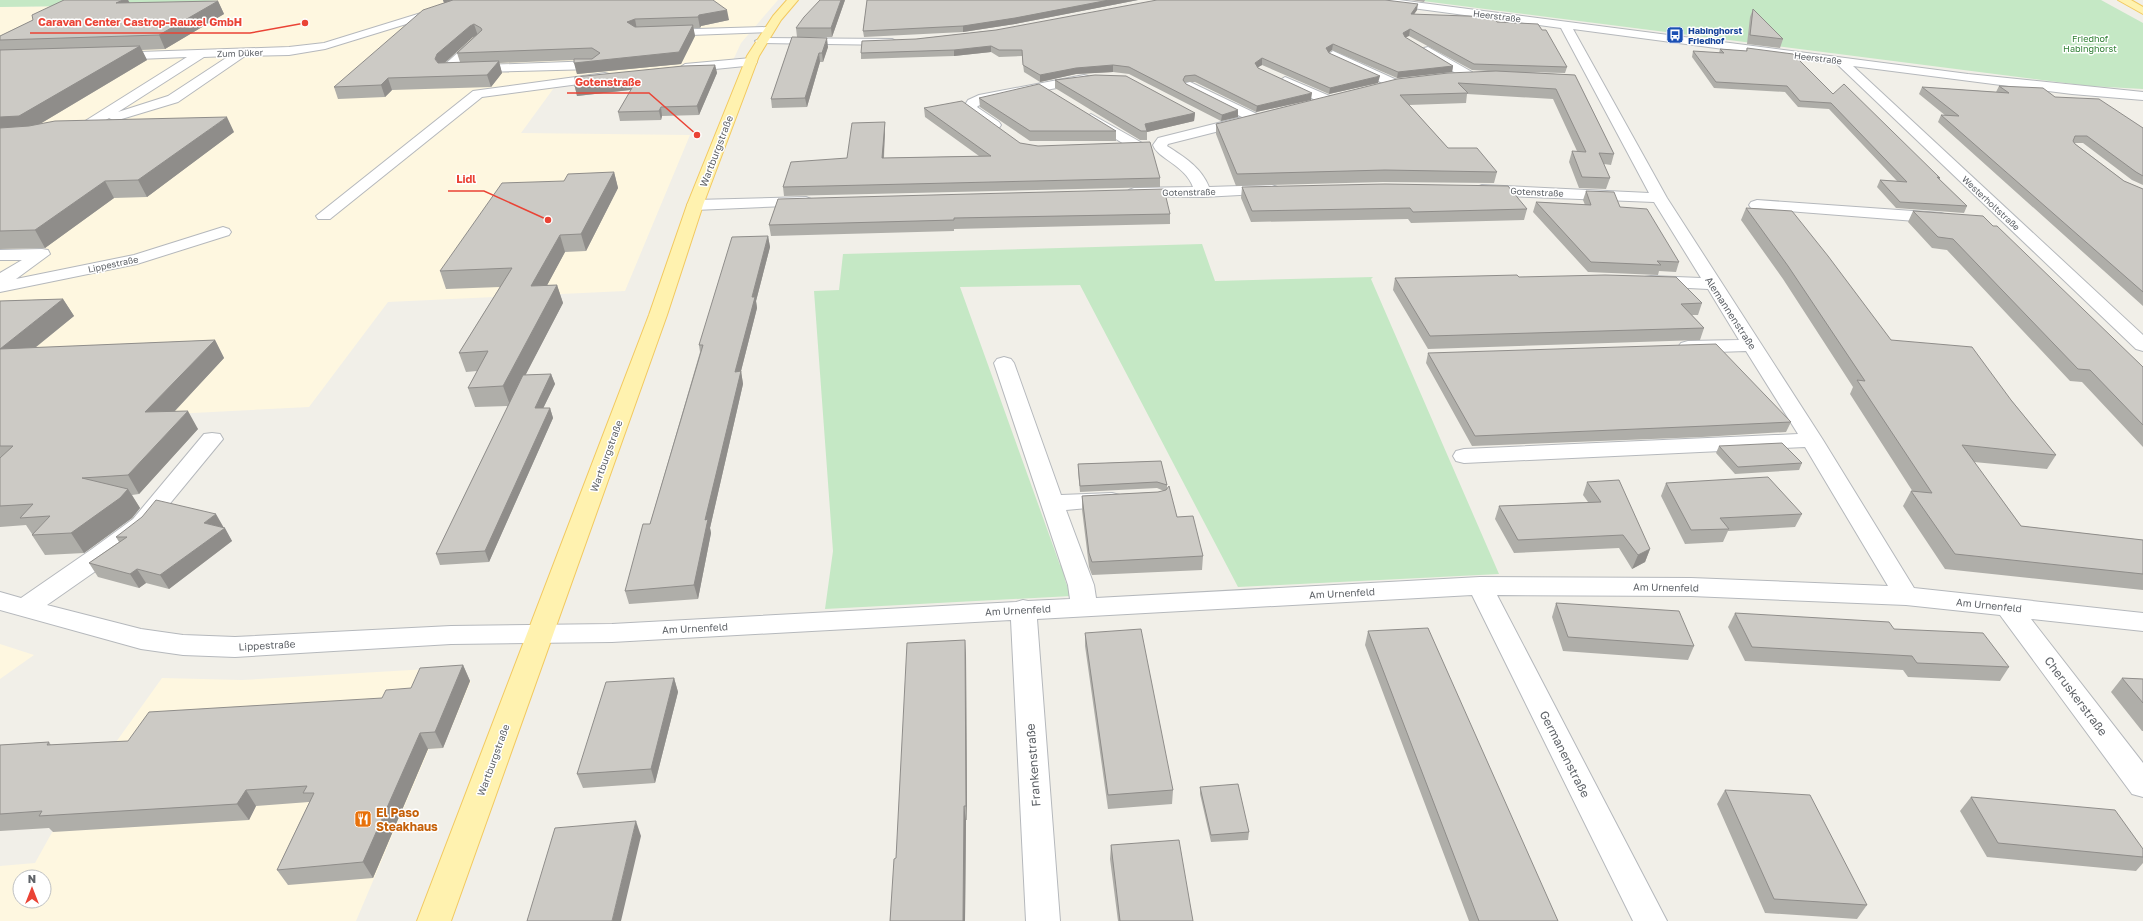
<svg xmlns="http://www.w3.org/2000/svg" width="2143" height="921" viewBox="0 0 2143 921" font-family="'Golos Text',sans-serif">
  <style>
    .commercial { fill: #fef7e0; fill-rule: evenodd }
    .green { fill: #c5e8c5 }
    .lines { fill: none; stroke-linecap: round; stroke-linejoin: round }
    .minor-casing { stroke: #b5b8bc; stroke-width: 2 }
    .major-casing { stroke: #f2c960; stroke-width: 2 }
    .minor { fill: #fff; fill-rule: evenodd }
    .major { fill: #fff2af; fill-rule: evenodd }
    .wall { fill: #afaea9; fill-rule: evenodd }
    .shaded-wall { fill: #8f8d8a }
    .building { fill: #cccac5; stroke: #8f8d8a }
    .labels { text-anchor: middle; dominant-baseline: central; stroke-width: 3; stroke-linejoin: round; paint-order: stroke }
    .far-street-label { font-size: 9px; fill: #5f6368; stroke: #fff }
    .far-transit-label { font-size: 9px; font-weight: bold; fill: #164399; stroke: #fff; text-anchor: start }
    .far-park-label { font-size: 9px; fill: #348238; stroke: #fff }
    .street-label { font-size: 10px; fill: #5f6368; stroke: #fff }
    .near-street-label { font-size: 12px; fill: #5f6368; stroke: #fff }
    .near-food-label { font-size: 12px; font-weight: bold; fill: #c56008; stroke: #fff; text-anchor: start }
    .leader { fill: none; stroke: #ea4335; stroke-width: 1.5 }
    .callout-dot { fill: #ea4335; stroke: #fff; stroke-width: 1.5 }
    .callout-label { font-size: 11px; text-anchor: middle; font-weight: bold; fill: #ea4335; stroke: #fff; stroke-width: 3; stroke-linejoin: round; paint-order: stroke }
  </style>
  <rect width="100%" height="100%" fill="#f1efe8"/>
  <path class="commercial" d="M219,0H778L741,43L730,67L556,85L521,133L690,135L625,291L388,302L309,407L0,423V7L147,5Z
    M0,644L34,655L0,679Z
    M445,668L458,682L471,681L443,748L429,749L356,921H0V866L35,863L55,827L162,678L242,680ZM20,877H44V901H20Z"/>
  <path class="green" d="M0,0H219L147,5L0,7Z
    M1415,0H2101L2143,23V89L2089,86Z
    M1202,244L1215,281L1373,277L1371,279L1499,574L1238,587L1080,285L960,287L1060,565H1063L1065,580L1071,596L825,609L833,551L814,291L839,290L843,254Z"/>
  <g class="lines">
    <defs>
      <path id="minor" d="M463,0H479L478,2L325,49L289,55L245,56L178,102L115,121L109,118L91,129L67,134L60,130L62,127L82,123L187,57L114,60L108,56L110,53L289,47L324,43ZM229,56L168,96L118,112L204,57Z
        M1370,0H1399L1968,74L2143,92V100L2072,94L1853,66L2143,335V351L2136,349L1837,64L1573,29L1667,198L1823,440L1914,588L2143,613V631L2031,619L2143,763V797L2132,794L2000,615L1906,605L1691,596L1497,595L1667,921H1633L1472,595L1037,619L1060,921H1026L1011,620L612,642L451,644L235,657L183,655L141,649L0,610V592L21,598L92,549L133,519L204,434L212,433L220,434L223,439L149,529L110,561L47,605L141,629L183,635L235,637L451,626L612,624L1016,602L1023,600L1028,601L1070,599L1068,585L994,363L997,359L1004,357L1011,359L1014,363L1061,495L1112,493L1120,495L1123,500L1120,505L1066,510L1094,585L1096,598L1480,577L1691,578L1888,586L1805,447L1464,463L1456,461L1453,456L1456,451L1464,449L1798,434L1746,351L1688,353L1681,351L1678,347L1681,343L1688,341L1739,340L1708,289L1651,286L1645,285L1642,281L1645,277L1651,276L1701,278L1654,202L1482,195L1477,193L1474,190L1477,187L1482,185L1649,193L1561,28L1375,3Z
        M768,27L772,28L774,30L772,32L664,36L658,33L664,30Z
        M478,37L484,40L482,42L457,66L595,61L601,65L595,69L442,73L440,70L442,67L474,38Z
        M761,38L892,39L898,42L892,45L757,43L755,41Z
        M1428,47L1472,72L1474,75L1468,79L1464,78L1424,54L1422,51L1424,48Z
        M1333,51L1399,81L1401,84L1395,88L1391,87L1329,58L1327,55Z
        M751,58L757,62L755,65L685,72L679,68L685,64Z
        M605,73L609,74L611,77L609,80L482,97L330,219H318L316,216L473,91Z
        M1084,75L1088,76L1090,79L1088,82L988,101L978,106L977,107L999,122L1001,125L999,128H989L963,108L968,100L979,95Z
        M1285,77L1332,97L1334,100L1332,103H1322L1281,84L1279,81Z
        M1190,82L1259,115L1261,118L1259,121L1168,144L1167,146C1184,157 1201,167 1209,187L1272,185L1277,187L1280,190L1277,193L1203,197L1129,196L1126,193L1129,190L1134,188L1193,187C1185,165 1157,158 1153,145L1158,138L1242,117L1186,89L1184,86L1186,83Z
        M1091,114L1144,144L1146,147L1144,150H1134L1086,121L1084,118Z
        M806,197L811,199L814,202L811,205L695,210L689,208L687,205L689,202L695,200Z
        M1757,200L1941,213L1947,215L1949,218L1947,221L1941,223L1751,208L1749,205L1751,202Z
        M223,227L229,229L231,232L229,235L137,264L0,292V273L22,260H0V250L42,249L48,250L50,254L16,279L134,255Z"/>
      <path id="major" d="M787,0H798L781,20L759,56L703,205L667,315L451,921H417L649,315L687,205L747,56L773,16Z
        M2118,0H2131L2143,7V14Z"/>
    </defs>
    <use href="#minor" class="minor-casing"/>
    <use href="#major" class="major-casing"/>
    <use href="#minor" class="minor"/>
    <use href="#major" class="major"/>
  </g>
  <path class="wall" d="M64,0H128L130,3L218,1L224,14L165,49L142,50L147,60L40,124L234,132L147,197L114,198L45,248L0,249V36L33,20Z
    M443,0H713L729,20L701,26L700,28H693L695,36L681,64L577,74L574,60L499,63L502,73L491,87L392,90L385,97L338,99L334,87L444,3ZM475,36L457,53L460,62L445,63L473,37Z
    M845,0L832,37H797L796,28Z
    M867,0H1138L1015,24L963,32L864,37L863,31Z
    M1411,0H1425L1424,2Z
    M1753,9L1783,39L1780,48L1747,44L1750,17Z
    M1417,10L1414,14L1497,22L1542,30L1567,67L1565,73L1522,72L1575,75L1614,154L1611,165L1604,164L1610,178L1606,189L1579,188L1569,162L1572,151H1577L1553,99L1467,94L1466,103L1409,105L1448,148L1497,172L1494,183L1383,182L1236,186L1216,134V124L1488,71L1472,70L1409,36L1405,37L1453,66L1452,72L1397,78L1332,50L1329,52V53L1378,83L1329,94L1262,65L1258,67V68L1311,100L1256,112L1195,82H1185L1186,84L1238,117L1221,121L1129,74L1113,72L1076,74L1040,82L1024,72L1022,56L999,57L991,52L954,56L861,59V53L916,39L996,30Z
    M792,37L828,47L823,62H820L807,107L772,108L771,99Z
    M1747,48L1833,94L1940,178V180L1967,206L1964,213L1896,208L1877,187L1880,180L1897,181L1829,109L1798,107L1785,92L1714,88L1692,57L1693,51L1719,53L1720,49L1746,51Z
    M715,65L717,73L699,115L662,116L661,120L620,121L618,112L631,90L577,96L575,87Z
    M1055,80L1195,113L1194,121L1147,132V140H1140L1055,88Z
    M1999,86L2055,97L2143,128V185L2132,180L2083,143H2074L2124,181L2143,189V306L1938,122L1941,115L1946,116L1919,94L1922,87L1996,92Z
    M979,98L1116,131V141H1030L980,107Z
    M924,108L1020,143L1160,178V187L784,196L783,187L847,158L885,122V131L884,158L979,156L925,117Z
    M614,172L618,188L586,251L565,252L547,285H557L563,303L525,375L551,374L555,384L543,408H550L553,418L489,562L440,565L436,554L508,406L475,407L468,388L477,371L466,372L459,353L500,287L446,289L440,271L564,181Z
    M1242,187L1527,209L1524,220L1411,223L1408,219L1251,222L1241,198Z
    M1586,191L1620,207L1679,262L1676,272L1659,271L1658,275L1588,272L1533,212L1536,202L1585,205L1583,200Z
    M778,199L1170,214V224L954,229V231L771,236L769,225Z
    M1746,208L1891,340L2011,400L2056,455L2047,469L1974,462L2021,526L2143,540V590L1945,569L1903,506L1911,491L1913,492L1850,394L1853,387L1783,279L1741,220Z
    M1913,211L2143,367V447L2082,382L2070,381L1947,250L1932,248L1908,222Z
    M768,236L770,247L756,301L757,308L741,371L743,384L710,528L711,533L698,599L629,604L625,591L650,524L700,352L699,345Z
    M1519,277L1702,303L1698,315H1692L1704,328L1700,340L1428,349L1393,290L1395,278Z
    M63,299L74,316L35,348L215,340L224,358L175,411L198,429L139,494L132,495L140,508L132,518L84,553L45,555L32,535V534L26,525L0,527V301Z
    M1428,353L1791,422L1786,432L1702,437L1472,446L1426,363Z
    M1719,446L1802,463L1799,470L1735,474L1716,453Z
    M1161,461L1167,485V490L1177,517L1203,556L1202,570L1092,575L1089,567L1082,510V496L1158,492L1164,491L1157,488L1080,492L1078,471V464Z
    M1587,482L1650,549L1645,562L1632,569L1619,548L1514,553L1495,519L1499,506L1588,502L1583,495Z
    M1666,483L1802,514L1795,527L1728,531L1723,542L1685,544L1661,496Z
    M224,528L232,541L169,589L146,583L139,588L98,577L89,563L119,542L116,537Z
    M1556,603L1694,646L1688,660L1563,651L1552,617Z
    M1735,613L1894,629L2009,667L2000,681L1908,677L1903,670L1745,661L1728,627Z
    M1368,631L1558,921H1469L1365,645Z
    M1085,633L1173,790L1172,804L1108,809L1085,646Z
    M966,654L967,820H966L965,921H890L896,858Z
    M463,665L470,681L443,748L428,749L373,878L288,885L277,870L309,803V802L256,806L249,820L53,832L49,828L0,831V745L49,742L51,745L128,741L382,698L411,688Z
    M674,678L678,692L655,783L583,788L577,774Z
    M2122,678L2143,679V731H2142L2111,692Z
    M1200,787L1249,832L1248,840L1211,842L1200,794Z
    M1725,790L1867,905L1857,919L1765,913L1717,804Z
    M1971,797L2143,849V863L2136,871L1987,857L1960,811Z
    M1111,845L1193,921H1118L1110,859Z"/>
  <path class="shaded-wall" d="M123,0H128L133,10L116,3Z
    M443,0H459L445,5Z
    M841,0H845L832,37L831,28Z
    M1109,0H1138L1015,24L963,32V26Z
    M218,1L224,14L165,49L159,35Z
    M1418,4L1417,10L1410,20L1411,14Z
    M727,10L729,20L701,26L700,28L698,17L699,15Z
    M635,19L637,30L627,22Z
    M474,24L478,36L473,37L441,66L435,59L437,54L470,26Z
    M693,25L695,36L681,64L577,74L574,63L679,52Z
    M1410,29L1409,36L1402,39L1403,33Z
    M827,38L828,47L823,62L822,53Z
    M1333,44L1332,50L1326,55V48Z
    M140,46L147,60L28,131L0,133V117Z
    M991,46V52L954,56V50Z
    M819,53L820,62L807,107L805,98Z
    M1262,58V65L1255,69V63Z
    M499,61L502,73L491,87L487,75Z
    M715,65L717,73L699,115L697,106Z
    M1113,65V72L1076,74L1040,82V75L1076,68Z
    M1453,66L1452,72L1397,78L1398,72Z
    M1380,76L1378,83L1329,94L1330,88Z
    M388,78L392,90L385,97L381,85Z
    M636,81L638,89L577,96L575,87Z
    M1312,93L1311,100L1256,112L1257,106Z
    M661,107L662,116L661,120L659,111Z
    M1238,110V117L1221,121L1222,115Z
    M1195,113L1194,121L1147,132L1145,124Z
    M227,117L234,132L147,197L138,180Z
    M885,122V131L883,167L882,158Z
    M614,172L618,188L586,251L581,234Z
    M105,181L114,198L45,248L35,230Z
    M560,235L565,252L537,304L531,286Z
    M768,236L770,247L756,301L757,308L741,371L743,384L710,528L711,533L698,599L694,585L705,520L735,372L752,297Z
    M557,285L563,303L510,405L503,386Z
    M63,299L74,316L11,367L0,351V349Z
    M215,340L224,358L156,431L145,412Z
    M551,374L555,384L538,419L535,408Z
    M550,408L553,418L489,562L485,551Z
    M188,411L198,429L139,494L128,475Z
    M128,489L140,508L132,518L84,553L71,533Z
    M216,514L224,528L204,523Z
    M225,528L232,541L169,589L160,575Z
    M1650,549L1645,562L1632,569L1638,555Z
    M137,569L146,583L139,588L130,574Z
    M965,640L966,654L967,820L966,806Z
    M463,665L470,681L443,748L435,732Z
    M674,678L678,692L655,783L651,769Z
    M420,733L428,749L373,878L363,862Z
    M246,790L256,806L249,820L237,804Z
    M964,806L966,820L965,921H963Z
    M636,821L641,836L621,921H612Z"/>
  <path class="building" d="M64,0H123L116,3L218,1L159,35L0,40V36L33,20L32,15Z
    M453,0H713L727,10L699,15L698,17L635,19L627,22L635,27L693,25L679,52L574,63V59H592L600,53L592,48L457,53L482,30L481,28L474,24L470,26L437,54L435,59L438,63L499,61L487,75L388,78L381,85L334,87L423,10Z
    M820,0H841L831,28H796L804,17Z
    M867,0H1109L1015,18L963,26L863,31Z
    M1157,0H1385L1418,4L1411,14L1494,17L1497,22L1538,24L1542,30H1546L1567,67L1474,64L1410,29L1403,33L1405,37L1453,66L1398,72L1333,44L1326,48L1329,53L1380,76L1330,88L1262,58L1255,63L1258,68L1312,93L1257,106L1195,75L1185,76L1183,80L1186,84L1238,110L1222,115L1129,67L1113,65L1076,68L1040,75L1023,65L1022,50H999L991,46L954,50L861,53L862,41L916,39L996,30Z
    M1753,9L1783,39L1750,35Z
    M792,37L827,38L822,53H819L805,98L771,99Z
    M140,46L19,116L0,117V50Z
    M1747,48L1793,54L1833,94L1844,84L1940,178L1937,177L1967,206L1900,202L1880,180L1907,182L1831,103L1800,101L1787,86L1716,82L1693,51L1724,53L1720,49L1747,51Z
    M715,65L697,106L661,107L659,111L618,112L636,81L575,87V77L683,66Z
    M1496,71L1575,75L1614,154L1599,153L1610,178L1582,177L1572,151L1586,152L1556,89L1458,83L1468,93L1400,95L1448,148H1477L1497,172L1385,170L1237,174L1216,124L1397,79L1448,73Z
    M1095,75L1126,76L1195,113L1145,124L1147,131H1141L1055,80Z
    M1039,84L1116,131H1030L979,98Z
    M1999,86L2043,88L2055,97L2099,99L2143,128V176L2136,172L2087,136H2075L2073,141L2075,144L2124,181L2143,189V292L1941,115L1959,116L1922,87L2009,93Z
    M962,101L1020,143L1038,146L1150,142L1160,178L783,187L791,162L847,158L852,123L885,122L882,158L991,156L924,108Z
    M227,117L138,180L105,181L35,230L0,231V128L29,126L55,121Z
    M614,172L581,234L560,235L531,286L557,285L503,386L468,388L488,351L459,353L512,268L440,271L502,183L564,181L568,174Z
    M1385,184L1508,186L1527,209L1413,212L1410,208L1252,211L1242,187Z
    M1164,189L1170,214L954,218V220L769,225L778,199Z
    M1586,191L1614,192L1620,207L1647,209L1679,262L1657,261L1661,265L1591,262L1536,202L1591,205Z
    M1746,208L1792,211L1828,256L1891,340L1972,347L2011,400L2056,455L1962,445L2021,526L2143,540V574L1955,554L1911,491L1932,493L1857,380L1865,381L1788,266Z
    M1913,211L1983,216L1993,226H1997L2143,367V425L2090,370L2078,369L1953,239L1938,237Z
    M768,236L752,297H755L735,372L741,371L705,520L708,519L694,585L625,591L643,524H650L703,345H699L732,237Z
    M1517,275L1519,277L1605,275L1676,277L1702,303L1681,304L1704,328L1430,336L1395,278Z
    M63,299L0,349V301Z
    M215,340L145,412L188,411L128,475L82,478L128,489L120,498L71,533L32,535L50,516L20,518L33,504L0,506V458L13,446H0V349Z
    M1716,344L1791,422L1707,426L1475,436L1428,353Z
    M551,374L535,408H550L485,551L436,554L523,375Z
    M1782,443L1802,463L1738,467L1719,446Z
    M1161,461L1167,485L1157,482L1080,486L1078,464Z
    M1768,477L1802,514L1720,518L1729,529L1691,530L1666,483Z
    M1619,480L1650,549L1638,555L1623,535L1518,540L1499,506L1601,502L1587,482Z
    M1169,486L1177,517L1193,516L1203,556L1092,562L1089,553L1082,496L1158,492L1166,490Z
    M156,500L216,514L204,523L225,528L160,575L137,569L130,574L89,563L127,537H116L142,517Z
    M1556,603L1679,611L1694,646L1568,637Z
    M1735,613L1889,622L1894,629L1983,633L2009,667L1917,663L1912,656L1752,647Z
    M1428,628L1558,921H1479L1368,631Z
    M1141,629L1173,790L1108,795L1085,633Z
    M965,640L966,806H964L963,921H890L894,859L896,858L907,643Z
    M463,665L435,732L420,733L363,862L277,870L314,793H303L307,786L246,790L237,804L39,816L42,811L0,814V745L49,742L47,745L128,741L149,712L382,698L386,690L411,688L420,668Z
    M674,678L651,769L577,774L606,682Z
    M2122,678L2143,679V703Z
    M1238,784L1249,832L1211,835L1200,787Z
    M1725,790L1810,795L1867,905L1774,899Z
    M1971,797L2115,810L2143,849V857L1998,843Z
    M636,821L612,921H527L555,828Z
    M1179,840L1193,921H1120L1111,845Z"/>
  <defs>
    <symbol id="bus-square" viewBox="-11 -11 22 22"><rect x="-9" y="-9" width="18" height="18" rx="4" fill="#1a4fb4" stroke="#fff"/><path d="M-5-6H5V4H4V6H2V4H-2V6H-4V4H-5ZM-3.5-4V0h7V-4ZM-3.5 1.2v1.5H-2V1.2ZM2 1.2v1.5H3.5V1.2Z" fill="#fff"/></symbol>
    <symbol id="restaurant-square" viewBox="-11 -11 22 22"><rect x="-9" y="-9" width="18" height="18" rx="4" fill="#e8710a" stroke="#fff"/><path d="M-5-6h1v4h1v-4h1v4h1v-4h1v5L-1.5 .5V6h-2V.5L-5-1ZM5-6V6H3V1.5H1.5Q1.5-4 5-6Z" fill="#fff"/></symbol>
  </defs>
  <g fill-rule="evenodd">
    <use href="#bus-square" x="1665" y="25" width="20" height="20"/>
    <use href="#restaurant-square" x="353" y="809" width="20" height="20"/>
  </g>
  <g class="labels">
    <g class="far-street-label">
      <text transform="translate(1497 16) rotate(7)">Heerstraße</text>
      <text transform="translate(240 53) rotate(-2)">Zum Düker</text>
      <text transform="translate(1818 58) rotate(7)">Heerstraße</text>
      <text transform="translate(1189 192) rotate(-1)">Gotenstraße</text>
      <text transform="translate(1537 192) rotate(3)">Gotenstraße</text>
      <text transform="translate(1991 203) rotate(43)">Westerholtstraße</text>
      <text transform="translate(113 264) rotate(-12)">Lippestraße</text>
    </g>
    <g class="far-transit-label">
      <text x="1688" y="30">Habinghorst<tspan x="1688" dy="10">Friedhof</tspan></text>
    </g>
    <g class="far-park-label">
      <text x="2090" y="38">Friedhof<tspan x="2090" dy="10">Habinghorst</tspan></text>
    </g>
    <g class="street-label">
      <text transform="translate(716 151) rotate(-69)">Wartburgstraße</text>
      <text transform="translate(1731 313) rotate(57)">Alemannenstraße</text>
      <text transform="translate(606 456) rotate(-70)">Wartburgstraße</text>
      <text transform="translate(1666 587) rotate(1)">Am Urnenfeld</text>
      <text transform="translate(1342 593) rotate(-3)">Am Urnenfeld</text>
      <text transform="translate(1989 605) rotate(6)">Am Urnenfeld</text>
      <text transform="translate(1018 610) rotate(-3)">Am Urnenfeld</text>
      <text transform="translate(695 628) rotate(-3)">Am Urnenfeld</text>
      <text transform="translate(267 645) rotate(-3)">Lippestraße</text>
      <text transform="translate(493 760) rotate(-70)">Wartburgstraße</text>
    </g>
    <g class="near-street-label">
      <text transform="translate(2076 696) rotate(53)">Cheruskerstraße</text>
      <text transform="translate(1565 754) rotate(63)">Germanenstraße</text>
      <text transform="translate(1033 765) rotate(-94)">Frankenstraße</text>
    </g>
    <g class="near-food-label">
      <text x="376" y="812">El Paso<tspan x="376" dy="14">Steakhaus</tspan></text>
    </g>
  </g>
  <path class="leader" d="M305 23L250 33H30M697 135L649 93H567M548 220L484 191H448"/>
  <g class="callout-dot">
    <circle cx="305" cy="23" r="4"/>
    <circle cx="697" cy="135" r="4"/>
    <circle cx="548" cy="220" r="4"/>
  </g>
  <g class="callout-label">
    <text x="140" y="26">Caravan Center Castrop-Rauxel GmbH</text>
    <text x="608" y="86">Gotenstraße</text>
    <text x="466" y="183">Lidl</text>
  </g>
  <g transform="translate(32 889)"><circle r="19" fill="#ffffff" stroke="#bfc1c3"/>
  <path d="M0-3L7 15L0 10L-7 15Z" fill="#ea4335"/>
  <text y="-6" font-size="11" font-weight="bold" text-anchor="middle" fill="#5f6368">N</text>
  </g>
</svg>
